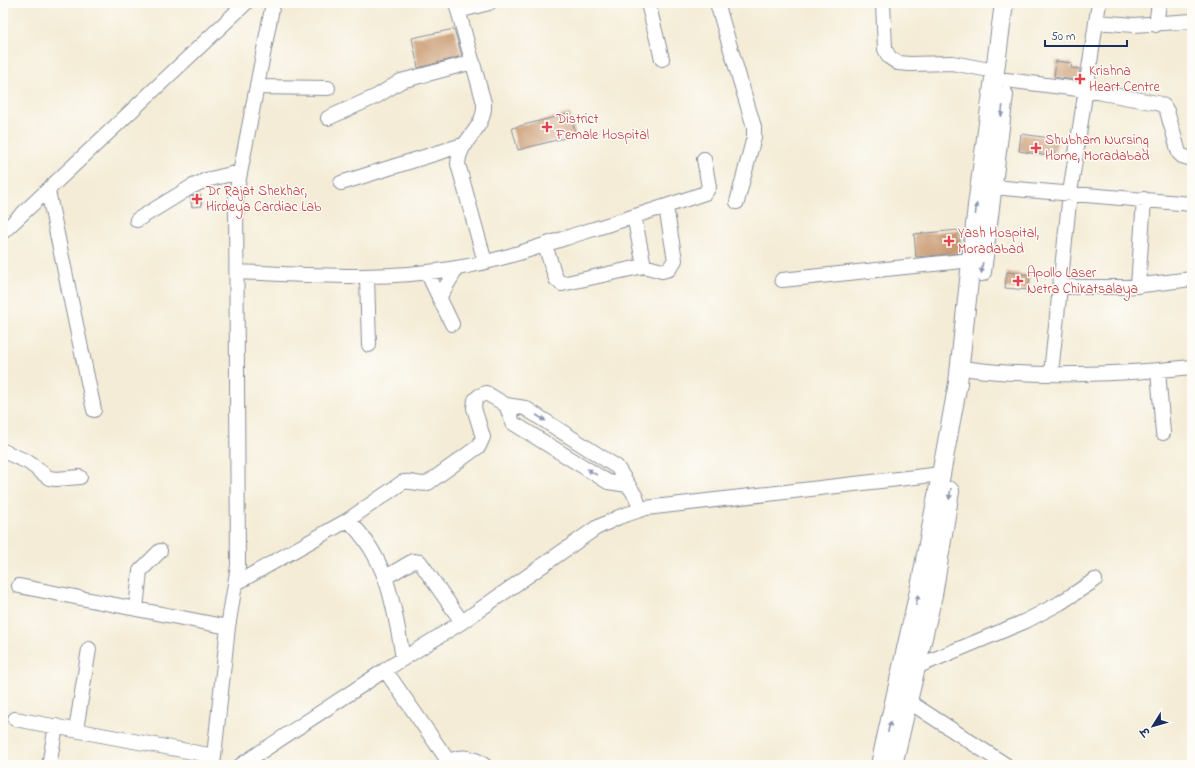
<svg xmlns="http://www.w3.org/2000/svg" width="1195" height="768" viewBox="0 0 1195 768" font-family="'Indie Flower','Playpen Sans Deva',sans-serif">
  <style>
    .building { fill: #c99a71 }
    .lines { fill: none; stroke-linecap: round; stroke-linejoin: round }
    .minor-casing { stroke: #888e9a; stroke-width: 16 }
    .major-casing { stroke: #888e9a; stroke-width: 20 }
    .minor { stroke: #fff; stroke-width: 14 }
    .major { stroke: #fff; stroke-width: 18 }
    .oneway { fill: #8d97ae }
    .health-dot { fill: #e0444e; stroke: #fdfcf7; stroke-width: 1.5 }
    .labels { text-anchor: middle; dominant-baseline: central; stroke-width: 3; stroke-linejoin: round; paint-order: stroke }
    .health-label { font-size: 14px; fill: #be3a42; stroke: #fdfcf7; text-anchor: start }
  </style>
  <rect width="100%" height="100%" fill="#fdfcf7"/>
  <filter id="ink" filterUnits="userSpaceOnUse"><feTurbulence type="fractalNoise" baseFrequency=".025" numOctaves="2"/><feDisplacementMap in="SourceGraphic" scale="8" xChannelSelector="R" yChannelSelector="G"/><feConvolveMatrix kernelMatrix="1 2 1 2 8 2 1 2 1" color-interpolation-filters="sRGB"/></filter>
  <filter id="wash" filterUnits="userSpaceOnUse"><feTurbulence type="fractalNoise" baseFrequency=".012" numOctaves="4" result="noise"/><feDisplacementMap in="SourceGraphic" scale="16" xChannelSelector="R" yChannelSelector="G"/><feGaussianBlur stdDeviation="0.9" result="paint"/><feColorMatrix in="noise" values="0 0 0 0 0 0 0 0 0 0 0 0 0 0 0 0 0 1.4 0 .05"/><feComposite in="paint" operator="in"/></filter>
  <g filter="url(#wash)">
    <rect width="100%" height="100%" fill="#f4ecd6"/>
    <g id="blocks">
      <path class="building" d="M454,29L462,56L418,68L412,38Z
        M1056,61L1072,63L1071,68L1080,69L1079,81L1054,77Z
        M570,113L576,135L518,150L512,128Z
        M1021,134L1058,139L1054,157L1019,151Z
        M200,195L202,206L192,207L190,197Z
        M959,230L961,253L916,257L914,234Z
        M1007,272L1030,275L1028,290L1005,288Z"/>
    </g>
  </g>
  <g filter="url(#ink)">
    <use href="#blocks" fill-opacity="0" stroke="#888e9a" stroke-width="1"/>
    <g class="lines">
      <defs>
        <path id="minor" d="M456,3L484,103C486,130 459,139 458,164L485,262
          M648,3L662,59
          M717,3L754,127V137L737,202
          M883,3L885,49L889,57L898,63L910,64L952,63L995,71
          M458,11L489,3
          M1096,22L1134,25L1192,21
          M1156,25L1159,3
          M1006,80L1086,90L1157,103L1164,106L1167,111L1179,153L1182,156L1192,159
          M257,87L328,88
          M328,118L377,96L401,81L473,62
          M341,183L466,144
          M992,187L1192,204
          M48,191L94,410
          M634,216L644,266
          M137,220L191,187L206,180L240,172
          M3,232L246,3
          M545,245L556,279L562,284L644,266L662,271L669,269L675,260L666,207
          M237,272C310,275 384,281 457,268C499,261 541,246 581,233C623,220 664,207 705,193L709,187L704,159
          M427,272L452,324
          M367,277L369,345
          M782,280L971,260
          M1138,286L1144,199
          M1060,287H1126L1192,279
          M439,298L457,268
          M970,369C1039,378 1122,374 1192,367
          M1158,370L1163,433
          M1051,373L1070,193L1099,3
          M506,405L513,423L608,482L628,485
          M3,451L28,462L49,478L56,479L80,477
          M348,520C388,559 394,606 403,658
          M386,577L413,561L420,562L462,622
          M235,584L348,520L403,482C412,480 420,486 428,483L479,446L483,437L474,408L475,400L479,396L486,393L506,405L525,408L617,467L636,497L640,510
          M19,586L228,627
          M136,609L140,571L160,551
          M916,667L1026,621L1060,603L1095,580
          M385,670L449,762
          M908,701L1006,765
          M15,719L214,756
          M76,730L89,649
          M49,765L56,726
          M213,765L228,627L238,566L236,194L273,3
          M241,765L385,670L462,622L596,528L619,517L646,508L941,474
          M445,765C457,754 472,756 484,765"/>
        <path id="major" d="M982,272L1004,95
          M880,765L921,582L958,383L977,206L1004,3
          M893,765L933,595L950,491"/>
      </defs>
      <use href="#minor" class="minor-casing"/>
      <use href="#major" class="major-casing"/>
      <use href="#minor" class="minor"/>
      <use href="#major" class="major"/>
    </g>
    <defs><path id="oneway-solid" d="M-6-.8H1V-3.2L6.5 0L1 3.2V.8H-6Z"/></defs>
    <g class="oneway">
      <use href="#oneway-solid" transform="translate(1002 111) rotate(97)"/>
      <use href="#oneway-solid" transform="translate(976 209) rotate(-84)"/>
      <use href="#oneway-solid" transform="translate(982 268) rotate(97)"/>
      <use href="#oneway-solid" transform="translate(541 418) rotate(33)"/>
      <use href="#oneway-solid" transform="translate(592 472) rotate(-148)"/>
      <use href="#oneway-solid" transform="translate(950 494) rotate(99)"/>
      <use href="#oneway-solid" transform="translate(917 600) rotate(-78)"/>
      <use href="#oneway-solid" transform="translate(889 727) rotate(-78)"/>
    </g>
  </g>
  <g class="health-dot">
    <path d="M1078 73h4v4h4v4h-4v4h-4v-4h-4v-4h4z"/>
    <path d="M545 121h4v4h4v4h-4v4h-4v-4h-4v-4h4z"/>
    <path d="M1034 142h4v4h4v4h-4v4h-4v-4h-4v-4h4z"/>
    <path d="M195 193h4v4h4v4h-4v4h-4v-4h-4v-4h4z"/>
    <path d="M947 235h4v4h4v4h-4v4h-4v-4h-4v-4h4z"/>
    <path d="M1016 275h4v4h4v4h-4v4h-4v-4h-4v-4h4z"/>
  </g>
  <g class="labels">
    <g class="health-label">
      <text x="1089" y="71">Krishna<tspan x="1089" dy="16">Heart Centre</tspan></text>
      <text x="556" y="119">District<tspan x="556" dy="16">Female Hospital</tspan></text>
      <text x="1045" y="140">Shubham Nursing<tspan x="1045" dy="16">Home, Moradabad</tspan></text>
      <text x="206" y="191">Dr Rajat Shekhar,<tspan x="206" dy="16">Hirdeya Cardiac Lab</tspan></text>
      <text x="958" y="233">Yash Hospital,<tspan x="958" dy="16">Moradabad</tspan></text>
      <text x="1027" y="273">Apollo Laser<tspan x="1027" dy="16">Netra Chikatsalaya</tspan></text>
    </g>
  </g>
  <rect width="1195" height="768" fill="none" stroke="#fdfcf7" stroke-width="16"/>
  <g transform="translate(1153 726) rotate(233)" stroke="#fdfcf7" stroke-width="3" paint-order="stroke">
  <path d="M0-3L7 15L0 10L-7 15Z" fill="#1b2f5e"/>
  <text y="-6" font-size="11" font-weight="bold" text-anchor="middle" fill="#1b2f5e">उ</text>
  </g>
  <path d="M1045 40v6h82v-6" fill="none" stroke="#1b2f5e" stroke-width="2"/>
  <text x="1051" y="40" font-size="12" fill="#1b2f5e" stroke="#fdfcf7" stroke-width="3" paint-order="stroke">50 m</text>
</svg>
